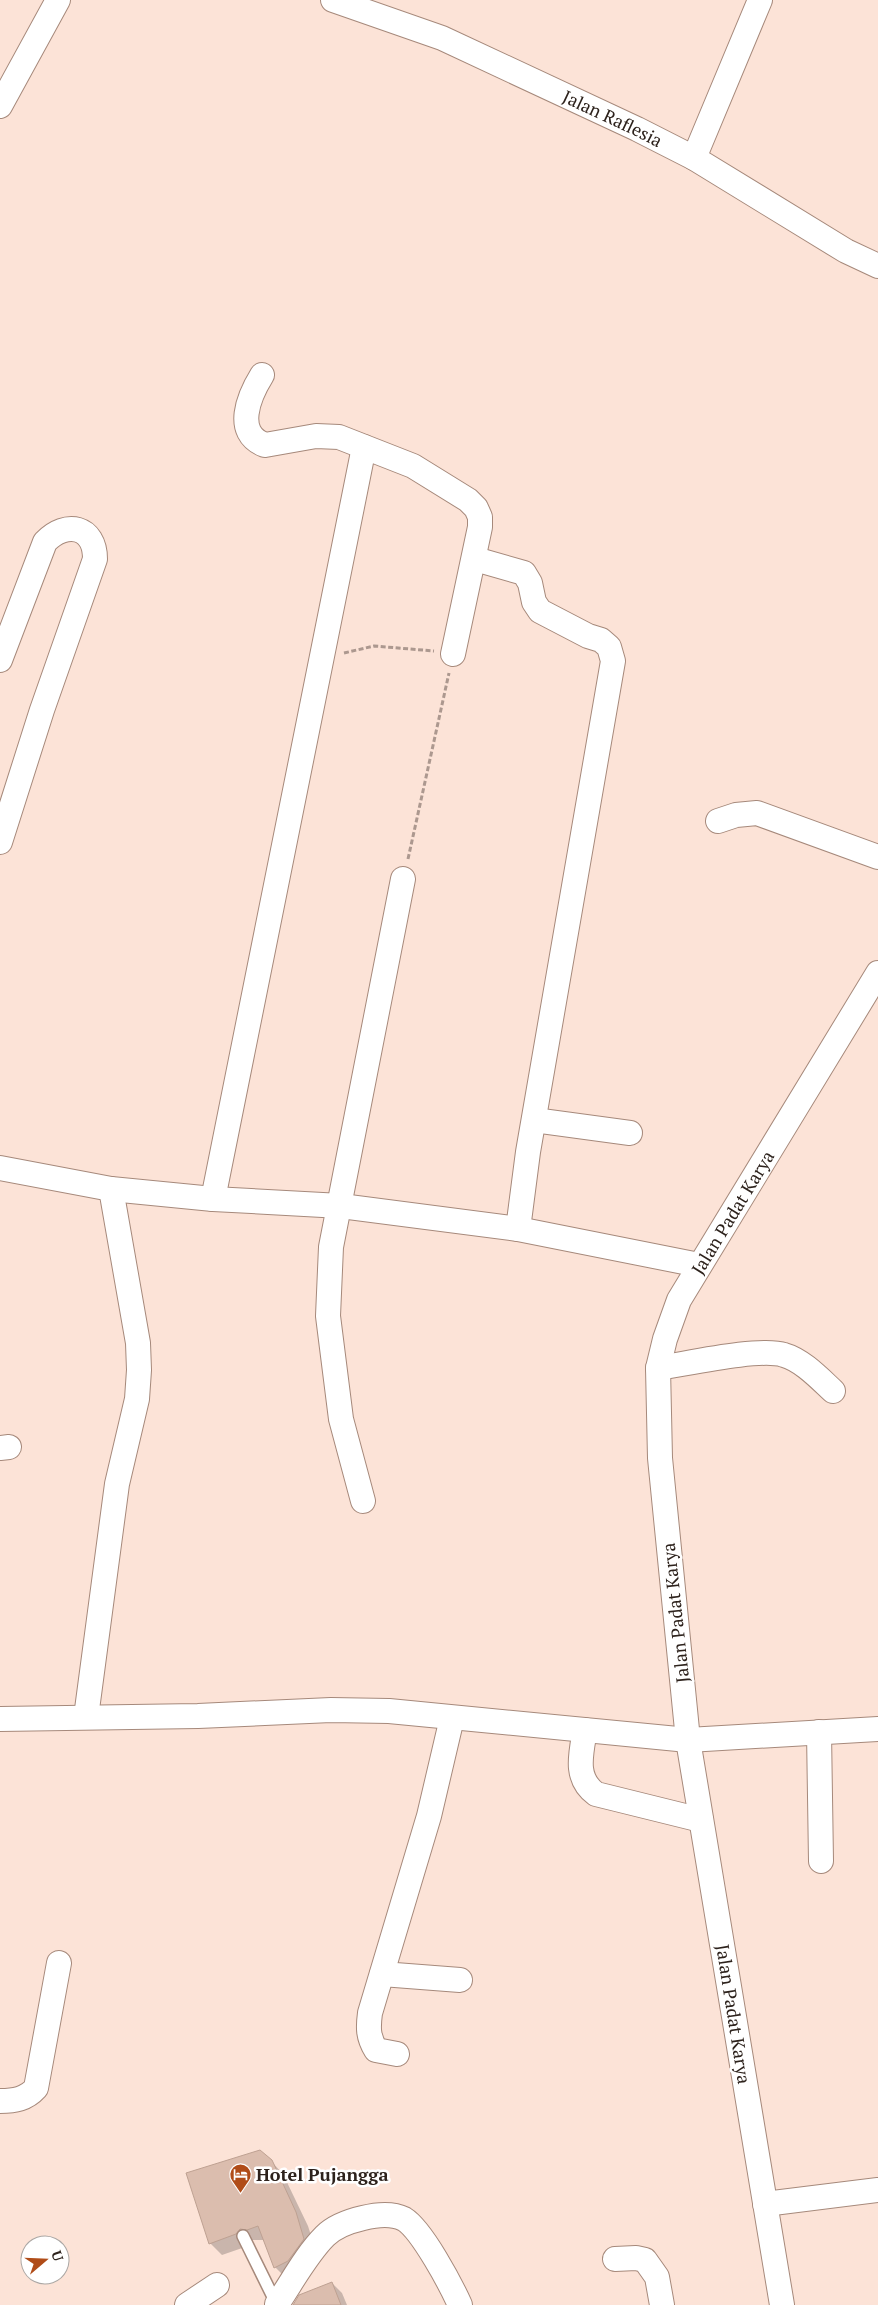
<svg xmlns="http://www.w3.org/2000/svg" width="878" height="2305" viewBox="0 0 878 2305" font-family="'PT Serif',serif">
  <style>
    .shadow { fill: #0003 }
    .building { fill: #dbbdae; stroke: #bea192 }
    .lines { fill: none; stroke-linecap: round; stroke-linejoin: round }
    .service-casing { stroke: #a6897b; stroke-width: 14 }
    .minor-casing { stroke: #a6897b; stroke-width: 26 }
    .path { stroke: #ac988f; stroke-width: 3; stroke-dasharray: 5 2.5; stroke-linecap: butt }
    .service { stroke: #fff; stroke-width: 11 }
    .minor { stroke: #fff; stroke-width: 24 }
    .labels { text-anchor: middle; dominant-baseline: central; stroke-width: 5; stroke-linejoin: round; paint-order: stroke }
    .street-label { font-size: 18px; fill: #2d221c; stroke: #fff }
    .poi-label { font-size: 18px; font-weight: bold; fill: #2d221c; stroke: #fff; text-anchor: start }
  </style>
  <rect width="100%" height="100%" fill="#fce3d7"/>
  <path class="shadow" d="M271,2161L283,2174L308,2226L316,2251L287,2279L275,2267L264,2240H252L248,2246L222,2255L210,2243Z
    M332,2283L342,2293L347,2305H294Z"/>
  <path class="building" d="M260,2150L272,2160L296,2212L304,2239L288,2261L274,2268L258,2226L247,2230L240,2229L236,2234L209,2244L186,2173Z
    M332,2282L341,2305H293L299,2295Z"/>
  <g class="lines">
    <defs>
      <path id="service" d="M243,2236L277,2305"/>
      <g id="minor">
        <path id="s1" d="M333,0L442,38L637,129L694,158L846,251L878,266"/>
        <path d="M0,106L58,0"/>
        <path d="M694,158L760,0"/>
        <path d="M262,375C249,396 233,433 265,445L316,436L339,437L413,466L468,500L476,508L480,517V527L453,654"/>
        <path d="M475,559L524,573L530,583L534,602L540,611L588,636L601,640L609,647L613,661L528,1152L518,1229"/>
        <path d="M0,660L45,542C66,520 95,526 95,559L42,710L0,842"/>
        <path d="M718,821L736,815L757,813L878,857"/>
        <path d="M534,1120L630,1133"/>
        <path d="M0,1168L111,1189L138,1343L139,1370L137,1399L117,1484L86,1717"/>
        <path d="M111,1189L213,1199L341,1206L518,1229L699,1265"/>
        <path d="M213,1199L364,447"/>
        <path d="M658,1368C686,1364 760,1347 784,1355C802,1360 819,1378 833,1391"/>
        <path d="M0,1448L9,1447"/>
        <path d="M363,1501L341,1419L328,1316L331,1247L403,879"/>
        <path d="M0,1719L198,1716L331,1710L389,1711L688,1740L878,1729"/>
        <path d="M585,1730C581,1754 574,1778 596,1794L701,1820"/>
        <path d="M819,1732L821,1861"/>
        <path d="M382,1974L460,1980"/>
        <path d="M397,2054L376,2050C368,2037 368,2028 370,2013L429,1816L452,1718"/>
        <path d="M0,2101C15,2101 26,2099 36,2088L59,1963"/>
        <path d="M765,2204L878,2190"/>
        <path d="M615,2259L636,2258L645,2260L657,2277L662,2305"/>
        <path d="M277,2304C292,2282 306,2255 325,2236C335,2226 350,2221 363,2218C375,2215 392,2213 404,2219C422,2230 451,2285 460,2305"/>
        <path d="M187,2305L217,2285"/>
        <path id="s2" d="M782,2305L688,1740L660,1458L658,1368L665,1339L679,1300L878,973"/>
      </g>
    </defs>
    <use href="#service" class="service-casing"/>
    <use href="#minor" class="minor-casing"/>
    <path class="path" d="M344,653L374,646L434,651
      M408,859L449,673"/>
    <use href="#service" class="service"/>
    <use href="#minor" class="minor"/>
  </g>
  <defs>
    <symbol id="hotel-pin" viewBox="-11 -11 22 30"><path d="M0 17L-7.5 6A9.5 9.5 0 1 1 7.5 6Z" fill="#b04c18" stroke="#fff"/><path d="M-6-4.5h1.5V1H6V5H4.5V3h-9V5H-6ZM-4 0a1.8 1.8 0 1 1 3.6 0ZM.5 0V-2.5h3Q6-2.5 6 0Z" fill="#fff"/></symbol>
  </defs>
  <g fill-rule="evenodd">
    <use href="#hotel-pin" x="228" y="2162" width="25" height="34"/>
  </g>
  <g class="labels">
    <g class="street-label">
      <text stroke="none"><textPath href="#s1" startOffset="304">Jalan Raflesia</textPath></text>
      <text stroke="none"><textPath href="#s2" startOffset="1120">Jalan Padat Karya</textPath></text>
      <text transform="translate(675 1613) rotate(-96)">Jalan Padat Karya</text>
      <text transform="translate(734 2014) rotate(81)">Jalan Padat Karya</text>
    </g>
    <g class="poi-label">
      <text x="256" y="2174">Hotel Pujangga</text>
    </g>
  </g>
  <g transform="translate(45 2260) rotate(71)"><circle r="24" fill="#ffffff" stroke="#aba7a4"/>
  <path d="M0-4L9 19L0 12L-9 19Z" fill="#b04c18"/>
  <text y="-8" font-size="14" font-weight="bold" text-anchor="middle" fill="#2d221c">U</text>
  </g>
</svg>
